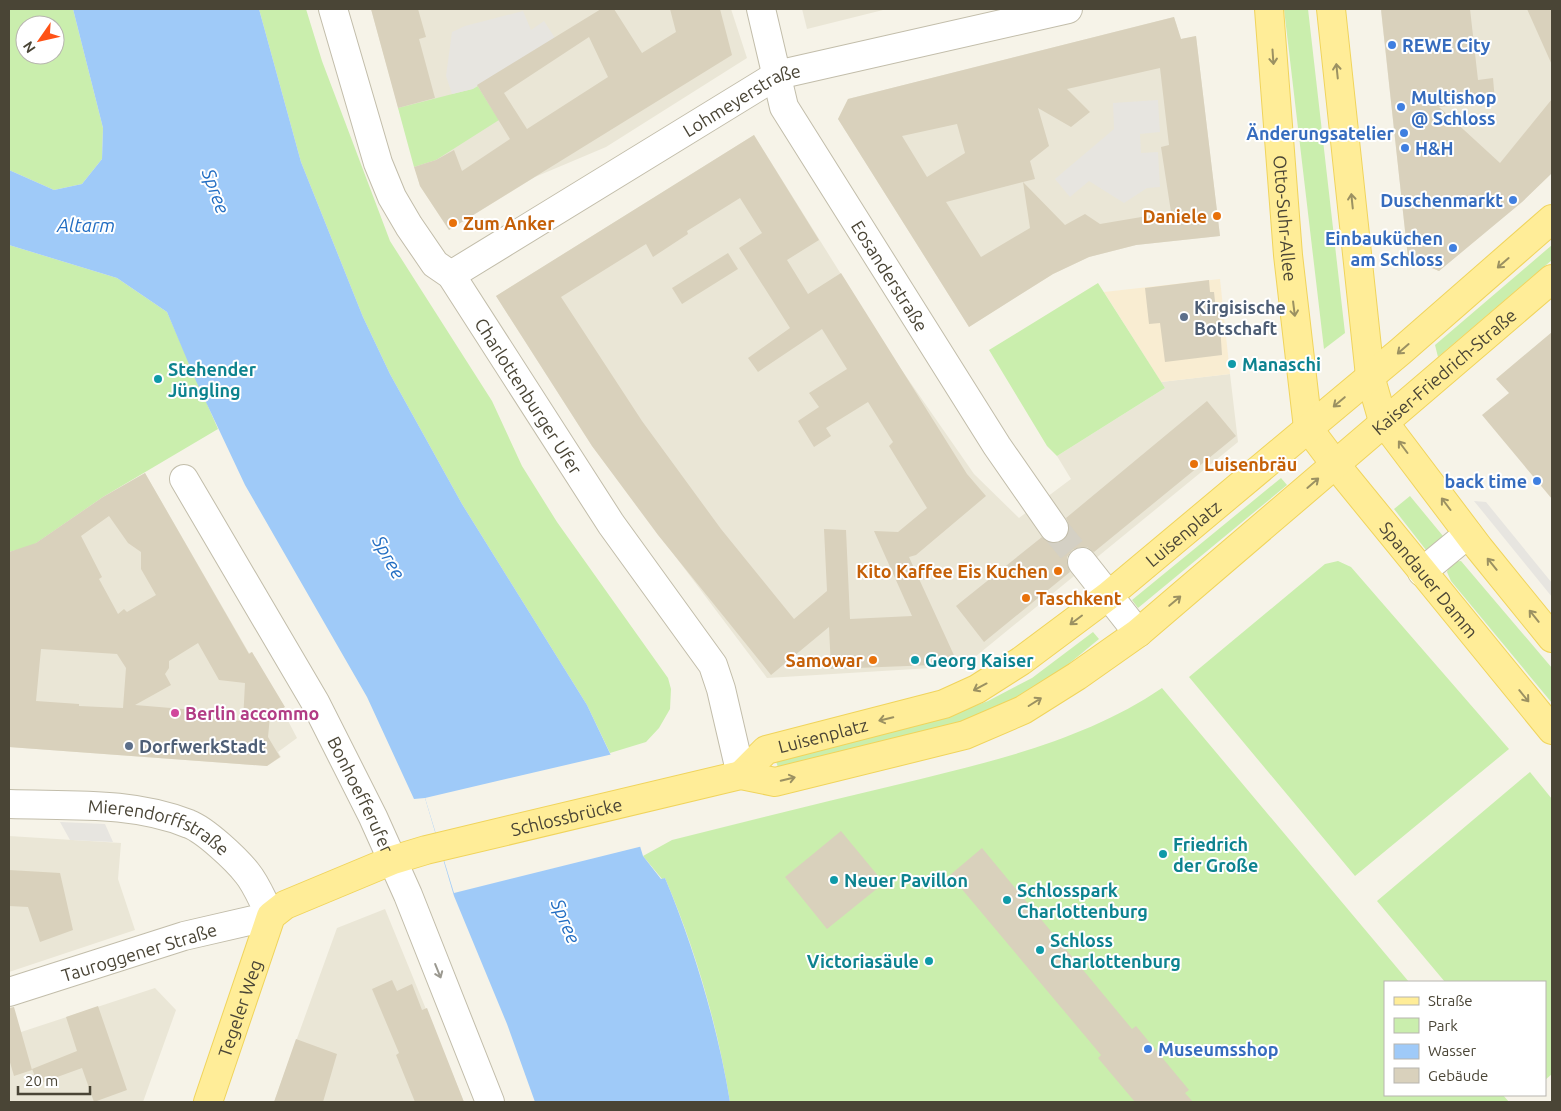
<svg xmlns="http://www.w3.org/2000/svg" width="1561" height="1111" viewBox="0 0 1561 1111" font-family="Ubuntu,sans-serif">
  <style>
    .residential { fill: #eae6d6 }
    .commercial { fill: #f9edd2 }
    .green { fill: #caeead; fill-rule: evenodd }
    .parking { fill: #e7e5e0 }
    .water { fill: #9fcaf8 }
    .pier { fill: #f6f3e8 }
    .building { fill: #d9d1bc; fill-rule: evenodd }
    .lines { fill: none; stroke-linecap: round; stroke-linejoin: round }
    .minor-tunnel { stroke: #d4d0c4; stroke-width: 28; stroke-dasharray: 28 14; stroke-linecap: butt }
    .minor-casing { stroke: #c2bdaa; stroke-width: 30 }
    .major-casing { stroke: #f0d45c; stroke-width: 30 }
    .minor { stroke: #fff; stroke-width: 28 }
    .major { stroke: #ffed98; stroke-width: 28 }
    .oneway { stroke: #9b9162 }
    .oneway2 { stroke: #9b9990 }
    .shop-dot { fill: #3f7fe0; stroke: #fff; stroke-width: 2 }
    .food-dot { fill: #e8710a; stroke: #fff; stroke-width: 2 }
    .service-dot { fill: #5c6f8a; stroke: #fff; stroke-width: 2 }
    .culture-dot { fill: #0f9aa8; stroke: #fff; stroke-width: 2 }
    .hotel-dot { fill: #d1479c; stroke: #fff; stroke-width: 2 }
    .labels { text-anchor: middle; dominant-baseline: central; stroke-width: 4; stroke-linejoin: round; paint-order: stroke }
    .shop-label { font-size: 18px; font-weight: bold; fill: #366cbe; stroke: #fff; text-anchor: start }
    .street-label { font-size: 18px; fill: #4a4536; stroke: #fff }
    .food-label { font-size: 18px; font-weight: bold; fill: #c56008; stroke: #fff; text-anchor: end }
    .service-label { font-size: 18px; font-weight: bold; fill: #4e5e75; stroke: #fff; text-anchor: start }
    .culture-label { font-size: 18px; font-weight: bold; fill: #0d838f; stroke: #fff; text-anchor: start }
    .hotel-label { font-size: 18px; font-weight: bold; fill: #b23c85; stroke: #fff; text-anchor: start }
    .water-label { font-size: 19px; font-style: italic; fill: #226ec3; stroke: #fff }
  </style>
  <rect width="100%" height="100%" fill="#f6f3e8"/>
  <path class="residential" d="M371,9H731L747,58L606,147L535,177L449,230L420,186Z
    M802,9H887L807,29Z
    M1385,9H1552V173L1522,202L1439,271L1408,258L1381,11Z
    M1174,17L1181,39L1196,36L1220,236L1136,245L1089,257L1053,274L969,327L838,119L848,99Z
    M754,135L894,359L974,474L1019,518L1071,479L1057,456L1165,388L1161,382L1230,374L1238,442L964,666L767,678L592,446L496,296Z
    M145,473L249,653L252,652L297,738L278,752L281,757L267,766L9,747V552L32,546L103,497Z
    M9,836L121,843L118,879L135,930L9,972Z
    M385,909L464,1102H274L337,928Z
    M155,988L176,1010L143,1102H9V1036Z"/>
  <path class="commercial" d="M1220,279L1230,374L1161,382L1104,292Z"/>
  <path class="green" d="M9,9H73L103,128L102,159L82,184L54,190L9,170ZM25,25H55V55H25Z
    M259,9H306L322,61L390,241L492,401L522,466L557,522L668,678L671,689L670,709L659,728L646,742L610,753L587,705L462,504L390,374L363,317L301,162Z
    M1284,9H1308L1345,333L1324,349Z
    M477,85L499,120L436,160L414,167L398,108L472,89Z
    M9,245L117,278L167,312L218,429L103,497L32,546L9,552Z
    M1552,245V260L1438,357L1435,345Z
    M1098,283L1165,388L1057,456L1047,446L989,350Z
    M1281,478L1287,485L1138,608L1132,600Z
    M1410,496L1443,536L1426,550L1394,509Z
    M1338,561L1351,567L1509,749L1355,876L1189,677L1325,564Z
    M1461,561L1552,668V703L1451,581L1447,572C1449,565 1454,561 1461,561Z
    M1093,632L1099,639C1070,663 1040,689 1005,705C934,737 853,749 778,767L775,759L947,716L988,701L1032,678Z
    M1162,688L1409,982H1385V1095H1503L1509,1102H730C718,1027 695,948 665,878L662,879L643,856L672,840C748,821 824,802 900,784C990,762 1084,741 1162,688Z
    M1530,772L1552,799V1074L1545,1080V982H1445L1377,901Z"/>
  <path class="parking" d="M523,11L531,30L544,21L555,38L473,89L452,94L446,76L452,32L465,26Z
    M1158,100L1160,132L1140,134L1141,153L1158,152L1160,187L1147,188L1124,203L1089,181L1070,197L1055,179L1114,129L1113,103Z
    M1474,501L1486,502L1552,583V597Z
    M60,822L105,824L113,842L70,840Z"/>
  <path class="water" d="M73,9H259L301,162L363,317L390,374L462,504L587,705L615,764L643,856L661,879L665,878C694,947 718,1028 730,1102H535L507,1024L454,896L425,798L414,799L367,697L245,485L196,381L167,312L117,278L9,245V170L54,190L82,184L102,159L103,128Z"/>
  <path class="pier" d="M613,754L643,846L454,893L425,798Z"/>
  <path class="building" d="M371,9H418L426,37L419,39L435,98L398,108Z
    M601,9H614L642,53L676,32L670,9H720L732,55L449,230L420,186L414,167L436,160L454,150L462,171L510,139L477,85ZM589,37L608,77L527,129L504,93Z
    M1381,9H1470L1478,80L1493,78L1495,101L1439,107L1500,163L1552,99V173L1522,202L1439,271L1408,258Z
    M1527,9H1552V65Z
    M1174,17L1181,39L1196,36L1220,236L1136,245L1089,257L1053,274L969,327L838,119L848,99ZM1160,68L1169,145L1161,147L1171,212L1100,224L1085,214L1065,225L1023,182L1035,179L1030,161L1049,146L1038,108L1071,127L1090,112L1067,89ZM957,124L965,153L927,177L902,136ZM1023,182L1030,228L981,257L946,202Z
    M754,135L819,240L787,260L808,294L841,273L967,474L986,496L916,555L909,557L958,664L831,669L829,627L771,675L658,535L592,446L496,296ZM740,198L762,233L739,248L790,328L748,358L758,372L822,329L847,369L809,393L819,407L798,421L814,447L831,436L826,428L868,402L893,442L889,446L927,508L898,532L874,531L912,616L850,619L846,530L824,529L827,591L794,619L721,529L642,421L561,297L646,244L653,257L688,234L687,231Z
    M728,253L738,269L682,304L672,288Z
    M1209,280L1210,292H1214L1216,311L1219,310L1222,355L1165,362L1160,323L1149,324L1145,288Z
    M1552,332V499L1482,415L1509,393L1496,379Z
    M1207,401L1236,436L1094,552L1087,547H1080L1072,550L1067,557V564L1070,572L984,642L956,606L1042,537L1048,542L1055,544L1063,540L1068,534L1070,527L1066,518Z
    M145,473L249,654L252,652L285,707L270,716L268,737L280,757L267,766L9,747V552L36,543L103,497ZM109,516L128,543L141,552V569L156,595L127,612L124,609L118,614L99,579L102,577L81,536ZM198,643L219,680L245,683L243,721L194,718L195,710L135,705L171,685L165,674L169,668V661ZM41,649L117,654L126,668L123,708L79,706V704L36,701Z
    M841,831L884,883L827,929L785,877Z
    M982,848L1132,1029L1136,1026L1189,1090L1185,1093L1193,1102H1135L1098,1058L1101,1055L950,875Z
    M9,870L60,873L73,930L40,942L28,907L9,906Z
    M392,980L397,991L412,984L422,1010L427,1008L464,1102H415L396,1055L399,1053L372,989Z
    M98,1006L127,1090L94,1102L82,1068L38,1084L32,1069L77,1051L66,1017Z
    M14,1007L32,1070L14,1076L9,1059V1008Z
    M296,1039L337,1054L323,1102H274Z"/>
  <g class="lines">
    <path class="minor-tunnel" d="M1054,528L1082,562"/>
    <defs>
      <g id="minor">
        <path id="s1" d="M333,9L378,163L392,197L409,226L435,264L451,275L611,524L713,665L721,689L741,775"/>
        <path id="s2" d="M761,9L784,107L997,446L1054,528"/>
        <path id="s3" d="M451,275L777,75L1068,9"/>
        <path id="s4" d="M184,479L315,702L373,817L408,895L490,1102"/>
        <path d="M1082,562L1138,633"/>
        <path d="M1422,572L1468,534"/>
        <path id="s5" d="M9,804C68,806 133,801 189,824C205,830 236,859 247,873C257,885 263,902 271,916L184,936L9,992"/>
      </g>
      <g id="major">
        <path id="s6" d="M1269,9L1288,255L1308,428"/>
        <path d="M1331,9L1370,376L1383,421L1479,548L1552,638"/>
        <path id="s7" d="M1308,428L1335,464L1552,730"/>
        <path id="s8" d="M741,775L766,750L944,704L977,689L1021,661L1108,596L1401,351L1552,219"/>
        <path id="s9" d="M208,1102L271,916L285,905L393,860L426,850L741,775L775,782L965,735L1023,710L1077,676L1138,633L1552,279"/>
      </g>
    </defs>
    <use href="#minor" class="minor-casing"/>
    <use href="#major" class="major-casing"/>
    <use href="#minor" class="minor"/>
    <use href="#major" class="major"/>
  </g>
  <defs><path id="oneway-shaft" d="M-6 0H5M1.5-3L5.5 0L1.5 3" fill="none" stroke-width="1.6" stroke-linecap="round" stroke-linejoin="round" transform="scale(1.25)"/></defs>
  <g class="oneway">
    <use href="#oneway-shaft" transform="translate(1273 57) rotate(86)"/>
    <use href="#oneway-shaft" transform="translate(1337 71) rotate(-96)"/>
    <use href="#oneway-shaft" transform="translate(1352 201) rotate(-96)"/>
    <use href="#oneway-shaft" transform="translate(1503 263) rotate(139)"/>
    <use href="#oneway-shaft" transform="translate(1294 309) rotate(83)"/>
    <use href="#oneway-shaft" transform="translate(1403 349) rotate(139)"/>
    <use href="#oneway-shaft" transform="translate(1339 402) rotate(140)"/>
    <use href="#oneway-shaft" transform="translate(1403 447) rotate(-127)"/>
    <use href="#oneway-shaft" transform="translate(1313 483) rotate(-41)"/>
    <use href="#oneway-shaft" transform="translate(1446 504) rotate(-127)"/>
    <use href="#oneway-shaft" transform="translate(1492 564) rotate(-129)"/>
    <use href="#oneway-shaft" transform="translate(1175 601) rotate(-40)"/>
    <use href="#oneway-shaft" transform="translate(1534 616) rotate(-129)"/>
    <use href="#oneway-shaft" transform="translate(1076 620) rotate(143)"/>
    <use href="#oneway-shaft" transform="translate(980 687) rotate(152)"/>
    <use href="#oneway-shaft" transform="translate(1524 696) rotate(51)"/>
    <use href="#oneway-shaft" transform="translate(1035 702) rotate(-32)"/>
    <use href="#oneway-shaft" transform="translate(886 719) rotate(166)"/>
    <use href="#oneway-shaft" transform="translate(788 779) rotate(-14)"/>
  </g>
  <use class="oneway2" href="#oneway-shaft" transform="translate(438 971) rotate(68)"/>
  <g class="shop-dot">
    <circle cx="1392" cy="45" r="5"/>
    <circle cx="1401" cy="107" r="5"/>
    <circle cx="1404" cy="133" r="5"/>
    <circle cx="1405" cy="148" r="5"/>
    <circle cx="1513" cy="200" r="5"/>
    <circle cx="1453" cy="248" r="5"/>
    <circle cx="1537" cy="481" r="5"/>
    <circle cx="1148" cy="1049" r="5"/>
  </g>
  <g class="food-dot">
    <circle cx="1217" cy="216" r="5"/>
    <circle cx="453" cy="223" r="5"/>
    <circle cx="1194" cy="464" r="5"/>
    <circle cx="1058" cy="571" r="5"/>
    <circle cx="1026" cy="598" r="5"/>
    <circle cx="873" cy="660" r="5"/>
  </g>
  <g class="service-dot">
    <circle cx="1184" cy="317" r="5"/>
    <circle cx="129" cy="746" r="5"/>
  </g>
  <g class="culture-dot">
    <circle cx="1232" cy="364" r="5"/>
    <circle cx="158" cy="379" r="5"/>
    <circle cx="915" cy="660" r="5"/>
    <circle cx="1163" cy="854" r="5"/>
    <circle cx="834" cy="880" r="5"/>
    <circle cx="1007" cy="900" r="5"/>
    <circle cx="1040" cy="950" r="5"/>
    <circle cx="929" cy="961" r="5"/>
  </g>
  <circle class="hotel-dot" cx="175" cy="713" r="5"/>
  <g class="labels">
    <g class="shop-label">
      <text x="1402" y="45">REWE City</text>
      <text x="1411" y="97">Multishop<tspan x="1411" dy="21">@ Schloss</tspan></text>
      <text x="1394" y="133" text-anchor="end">Änderungsatelier</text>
      <text x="1415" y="148">H&amp;H</text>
      <text x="1503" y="200" text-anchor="end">Duschenmarkt</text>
      <text x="1443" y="238" text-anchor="end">Einbauküchen<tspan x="1443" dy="21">am Schloss</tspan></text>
      <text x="1527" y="481" text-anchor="end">back time</text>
      <text x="1158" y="1049">Museumsshop</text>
    </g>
    <g class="street-label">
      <text stroke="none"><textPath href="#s3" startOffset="340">Lohmeyerstraße</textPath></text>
      <text stroke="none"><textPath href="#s6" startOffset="210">Otto-Suhr-Allee</textPath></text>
      <text stroke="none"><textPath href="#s2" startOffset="300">Eosanderstraße</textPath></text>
      <text stroke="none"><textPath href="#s9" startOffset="1524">Kaiser-Friedrich-Straße</textPath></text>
      <text stroke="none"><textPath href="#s1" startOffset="440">Charlottenburger Ufer</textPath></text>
      <text stroke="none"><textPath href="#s8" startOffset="514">Luisenplatz</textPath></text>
      <text stroke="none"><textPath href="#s7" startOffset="194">Spandauer Damm</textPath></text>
      <text stroke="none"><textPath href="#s8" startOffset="94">Luisenplatz</textPath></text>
      <text stroke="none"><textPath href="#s4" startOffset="362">Bonhoefferufer</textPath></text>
      <text stroke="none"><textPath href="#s9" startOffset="510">Schlossbrücke</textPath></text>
      <text stroke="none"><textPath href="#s5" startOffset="154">Mierendorffstraße</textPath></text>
      <text transform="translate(139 952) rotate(-17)">Tauroggener Straße</text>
      <text stroke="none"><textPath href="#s9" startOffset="99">Tegeler Weg</textPath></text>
    </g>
    <g class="food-label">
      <text x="1207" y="216">Daniele</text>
      <text x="463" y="223" text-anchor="start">Zum Anker</text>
      <text x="1204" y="464" text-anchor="start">Luisenbräu</text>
      <text x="1048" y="571">Kito Kaffee Eis Kuchen</text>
      <text x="1036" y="598" text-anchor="start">Taschkent</text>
      <text x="863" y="660">Samowar</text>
    </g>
    <g class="service-label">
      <text x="1194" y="307">Kirgisische<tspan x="1194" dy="21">Botschaft</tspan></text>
      <text x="139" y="746">DorfwerkStadt</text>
    </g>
    <g class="culture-label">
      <text x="1242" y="364">Manaschi</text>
      <text x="168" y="369">Stehender<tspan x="168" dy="21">Jüngling</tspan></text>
      <text x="925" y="660">Georg Kaiser</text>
      <text x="1173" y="844">Friedrich<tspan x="1173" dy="21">der Große</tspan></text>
      <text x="844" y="880">Neuer Pavillon</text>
      <text x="1017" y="890">Schlosspark<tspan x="1017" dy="21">Charlottenburg</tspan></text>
      <text x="1050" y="940">Schloss<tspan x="1050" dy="21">Charlottenburg</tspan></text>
      <text x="919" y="961" text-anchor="end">Victoriasäule</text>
    </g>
    <g class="hotel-label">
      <text x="185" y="713">Berlin accommo</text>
    </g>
    <g class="water-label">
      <text transform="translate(216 191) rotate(70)">Spree</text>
      <text x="86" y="225">Altarm</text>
      <text transform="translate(389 557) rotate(61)">Spree</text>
      <text transform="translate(566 921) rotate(67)">Spree</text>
    </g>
  </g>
  <rect width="1561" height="1111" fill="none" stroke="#4a4536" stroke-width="20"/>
  <rect x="1384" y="981" width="162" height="115" fill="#ffffff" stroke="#b7b5af"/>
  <rect x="1394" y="997" width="25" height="8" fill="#ffed98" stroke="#b7b5af"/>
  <text x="1428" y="1006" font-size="15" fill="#4a4536">Straße</text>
  <rect x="1394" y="1018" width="25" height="15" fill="#caeead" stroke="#b7b5af"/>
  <text x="1428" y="1031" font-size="15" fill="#4a4536">Park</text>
  <rect x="1394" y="1044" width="25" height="15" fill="#9fcaf8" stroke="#b7b5af"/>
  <text x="1428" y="1056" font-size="15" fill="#4a4536">Wasser</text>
  <rect x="1394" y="1068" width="25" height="15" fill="#d9d1bc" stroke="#b7b5af"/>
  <text x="1428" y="1081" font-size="15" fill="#4a4536">Gebäude</text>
  <g transform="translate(40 40) rotate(236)"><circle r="24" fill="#ffffff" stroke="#b7b5af"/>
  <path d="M0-4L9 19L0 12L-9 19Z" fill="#ff5216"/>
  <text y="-8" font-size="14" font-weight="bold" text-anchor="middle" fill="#4a4536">N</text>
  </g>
  <path d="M18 1086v8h72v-8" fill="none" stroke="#4a4536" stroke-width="2.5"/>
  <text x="25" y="1086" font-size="15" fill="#4a4536" stroke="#ffffff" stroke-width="4" paint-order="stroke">20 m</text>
</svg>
